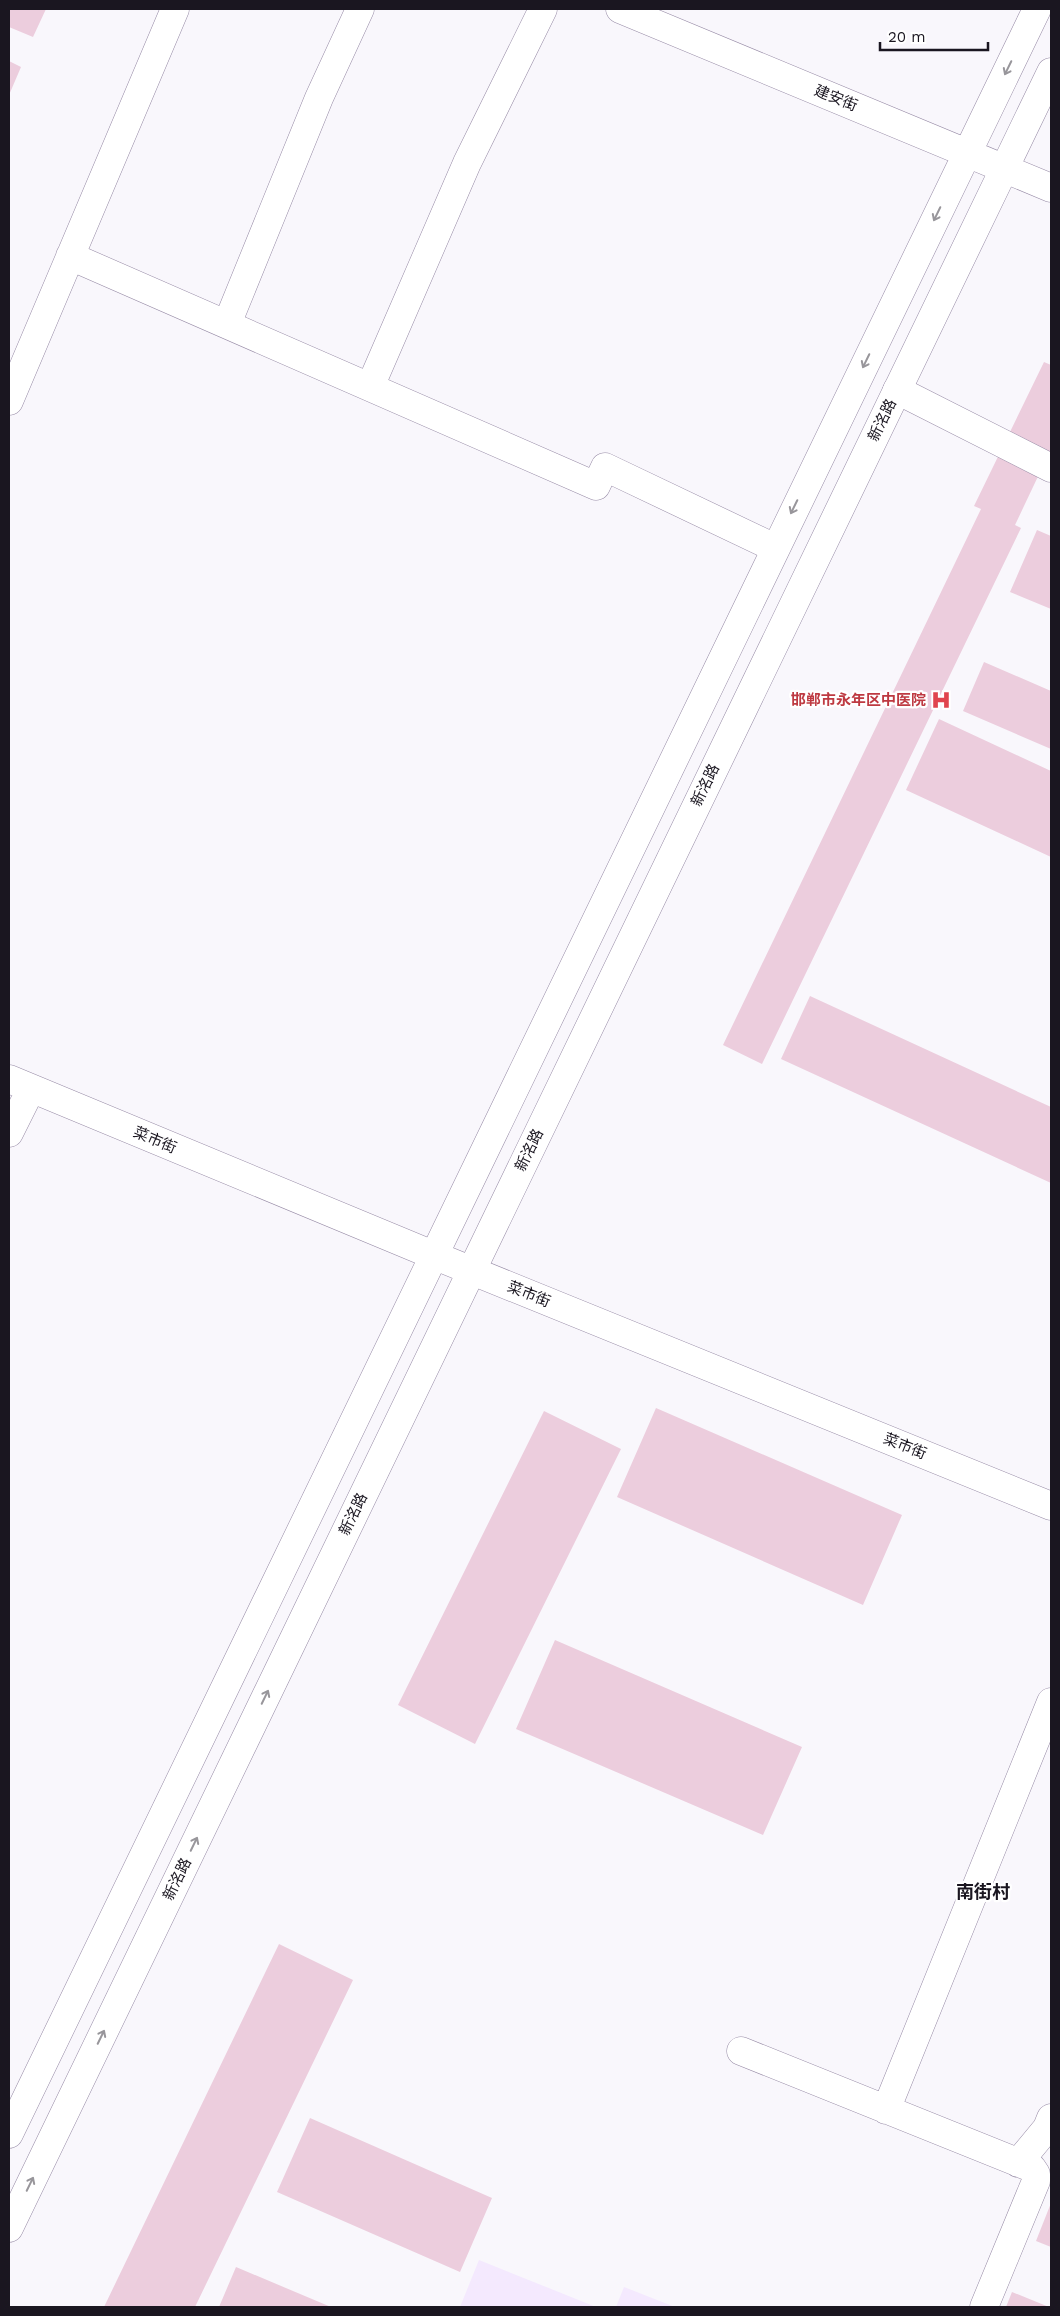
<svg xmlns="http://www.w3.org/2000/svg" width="1060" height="2316" viewBox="0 0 1060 2316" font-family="'Work Sans','Noto Sans SC',sans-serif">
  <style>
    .commercial { fill: #f4e9fe }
    .building { fill: #eccddd }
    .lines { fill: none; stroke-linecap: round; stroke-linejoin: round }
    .minor-casing { stroke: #978ba6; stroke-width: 29 }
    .major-casing { stroke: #978ba6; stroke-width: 29 }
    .minor { stroke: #fff; stroke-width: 28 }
    .major { stroke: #fff; stroke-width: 28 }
    .oneway { stroke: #98969b }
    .labels { text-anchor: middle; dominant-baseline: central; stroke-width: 4.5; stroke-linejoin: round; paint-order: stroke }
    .street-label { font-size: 15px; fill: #1a1620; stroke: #fff }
    .health-label { font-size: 15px; font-weight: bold; fill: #be3a42; stroke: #fff; text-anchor: end }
    .quarter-label { font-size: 18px; font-weight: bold; fill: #1a1620; stroke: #fff }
  </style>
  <rect width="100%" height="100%" fill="#f9f7fc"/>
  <path class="commercial" d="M479,2260L596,2307H460Z
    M624,2287L675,2307H616Z"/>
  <path class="building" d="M9,9H46L33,37L9,27Z
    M9,61L21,67L9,95Z
    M1044,362L1051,365V449L1015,525L1021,528L762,1064L723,1045L981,509L974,506Z
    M1037,530L1051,536V609L1010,592Z
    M984,662L1051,691V749L963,711Z
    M939,719L1051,771V857L906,790Z
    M810,996L1051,1107V1183L781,1059Z
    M656,1408L902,1515L863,1605L617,1497Z
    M544,1411L621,1449L475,1744L398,1705Z
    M555,1640L802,1747L763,1835L516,1729Z
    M279,1944L353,1980L195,2307H104Z
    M310,2118L492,2198L460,2272L277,2192Z
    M1051,2203V2247L1036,2241Z
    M236,2267L331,2307H219Z
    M1012,2292L1049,2307H1006Z"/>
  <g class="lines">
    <defs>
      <path id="minor" d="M70,256L596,486L605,467L775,548
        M227,324L319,98L360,9
        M370,387L467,163L543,9
        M897,390L1051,468
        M9,401L175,9
        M9,1079L433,1255L1051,1506
        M9,1133L31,1089
        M741,2051L1032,2168L1036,2174V2181L984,2307
        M886,2110L1051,1702
        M1018,2163L1047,2128L1051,2118"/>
      <path id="major" d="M620,9L1051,188
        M9,2134L1037,9
        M9,2228L1051,72"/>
    </defs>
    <use href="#minor" class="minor-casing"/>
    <use href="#major" class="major-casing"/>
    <use href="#minor" class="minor"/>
    <use href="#major" class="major"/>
  </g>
  <defs><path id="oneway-shaft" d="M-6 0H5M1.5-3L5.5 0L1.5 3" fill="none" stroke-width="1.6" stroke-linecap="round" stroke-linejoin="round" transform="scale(1.25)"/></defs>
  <g class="oneway">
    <use href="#oneway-shaft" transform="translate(1008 68) rotate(116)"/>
    <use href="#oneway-shaft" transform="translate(937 214) rotate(116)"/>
    <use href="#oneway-shaft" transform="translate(866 361) rotate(116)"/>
    <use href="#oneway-shaft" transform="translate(794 507) rotate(116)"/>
    <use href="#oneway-shaft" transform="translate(265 1697) rotate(-64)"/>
    <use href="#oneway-shaft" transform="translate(194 1844) rotate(-64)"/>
    <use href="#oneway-shaft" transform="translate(101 2037) rotate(-64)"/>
    <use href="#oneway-shaft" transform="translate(30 2184) rotate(-64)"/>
  </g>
  <defs>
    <symbol id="hospital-bare" viewBox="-9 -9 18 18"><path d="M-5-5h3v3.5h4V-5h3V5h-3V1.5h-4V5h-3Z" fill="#e0444e" stroke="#fff" stroke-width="2.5" paint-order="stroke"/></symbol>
  </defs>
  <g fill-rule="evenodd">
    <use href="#hospital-bare" x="927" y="686" width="28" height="28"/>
  </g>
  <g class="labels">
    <g class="street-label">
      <text transform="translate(836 98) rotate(22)">建安街</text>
      <text transform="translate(882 420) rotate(-64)">新洺路</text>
      <text transform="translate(705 785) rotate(-64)">新洺路</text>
      <text transform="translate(155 1140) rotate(23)">菜市街</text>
      <text transform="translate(529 1150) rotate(-64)">新洺路</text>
      <text transform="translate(529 1294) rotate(22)">菜市街</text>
      <text transform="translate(905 1446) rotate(22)">菜市街</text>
      <text transform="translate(353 1514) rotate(-64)">新洺路</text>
      <text transform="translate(177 1879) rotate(-64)">新洺路</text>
    </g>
    <g class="health-label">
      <text x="926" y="700">邯郸市永年区中医院</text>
    </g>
    <g class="quarter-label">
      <text x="983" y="1891">南街村</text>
    </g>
  </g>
  <rect width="1060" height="2316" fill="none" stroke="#1a1620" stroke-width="20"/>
  <path d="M880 42v8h108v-8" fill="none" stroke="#1a1620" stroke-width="2.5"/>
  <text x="888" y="42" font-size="15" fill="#1a1620" stroke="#ffffff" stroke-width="4" paint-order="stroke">20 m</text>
</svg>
